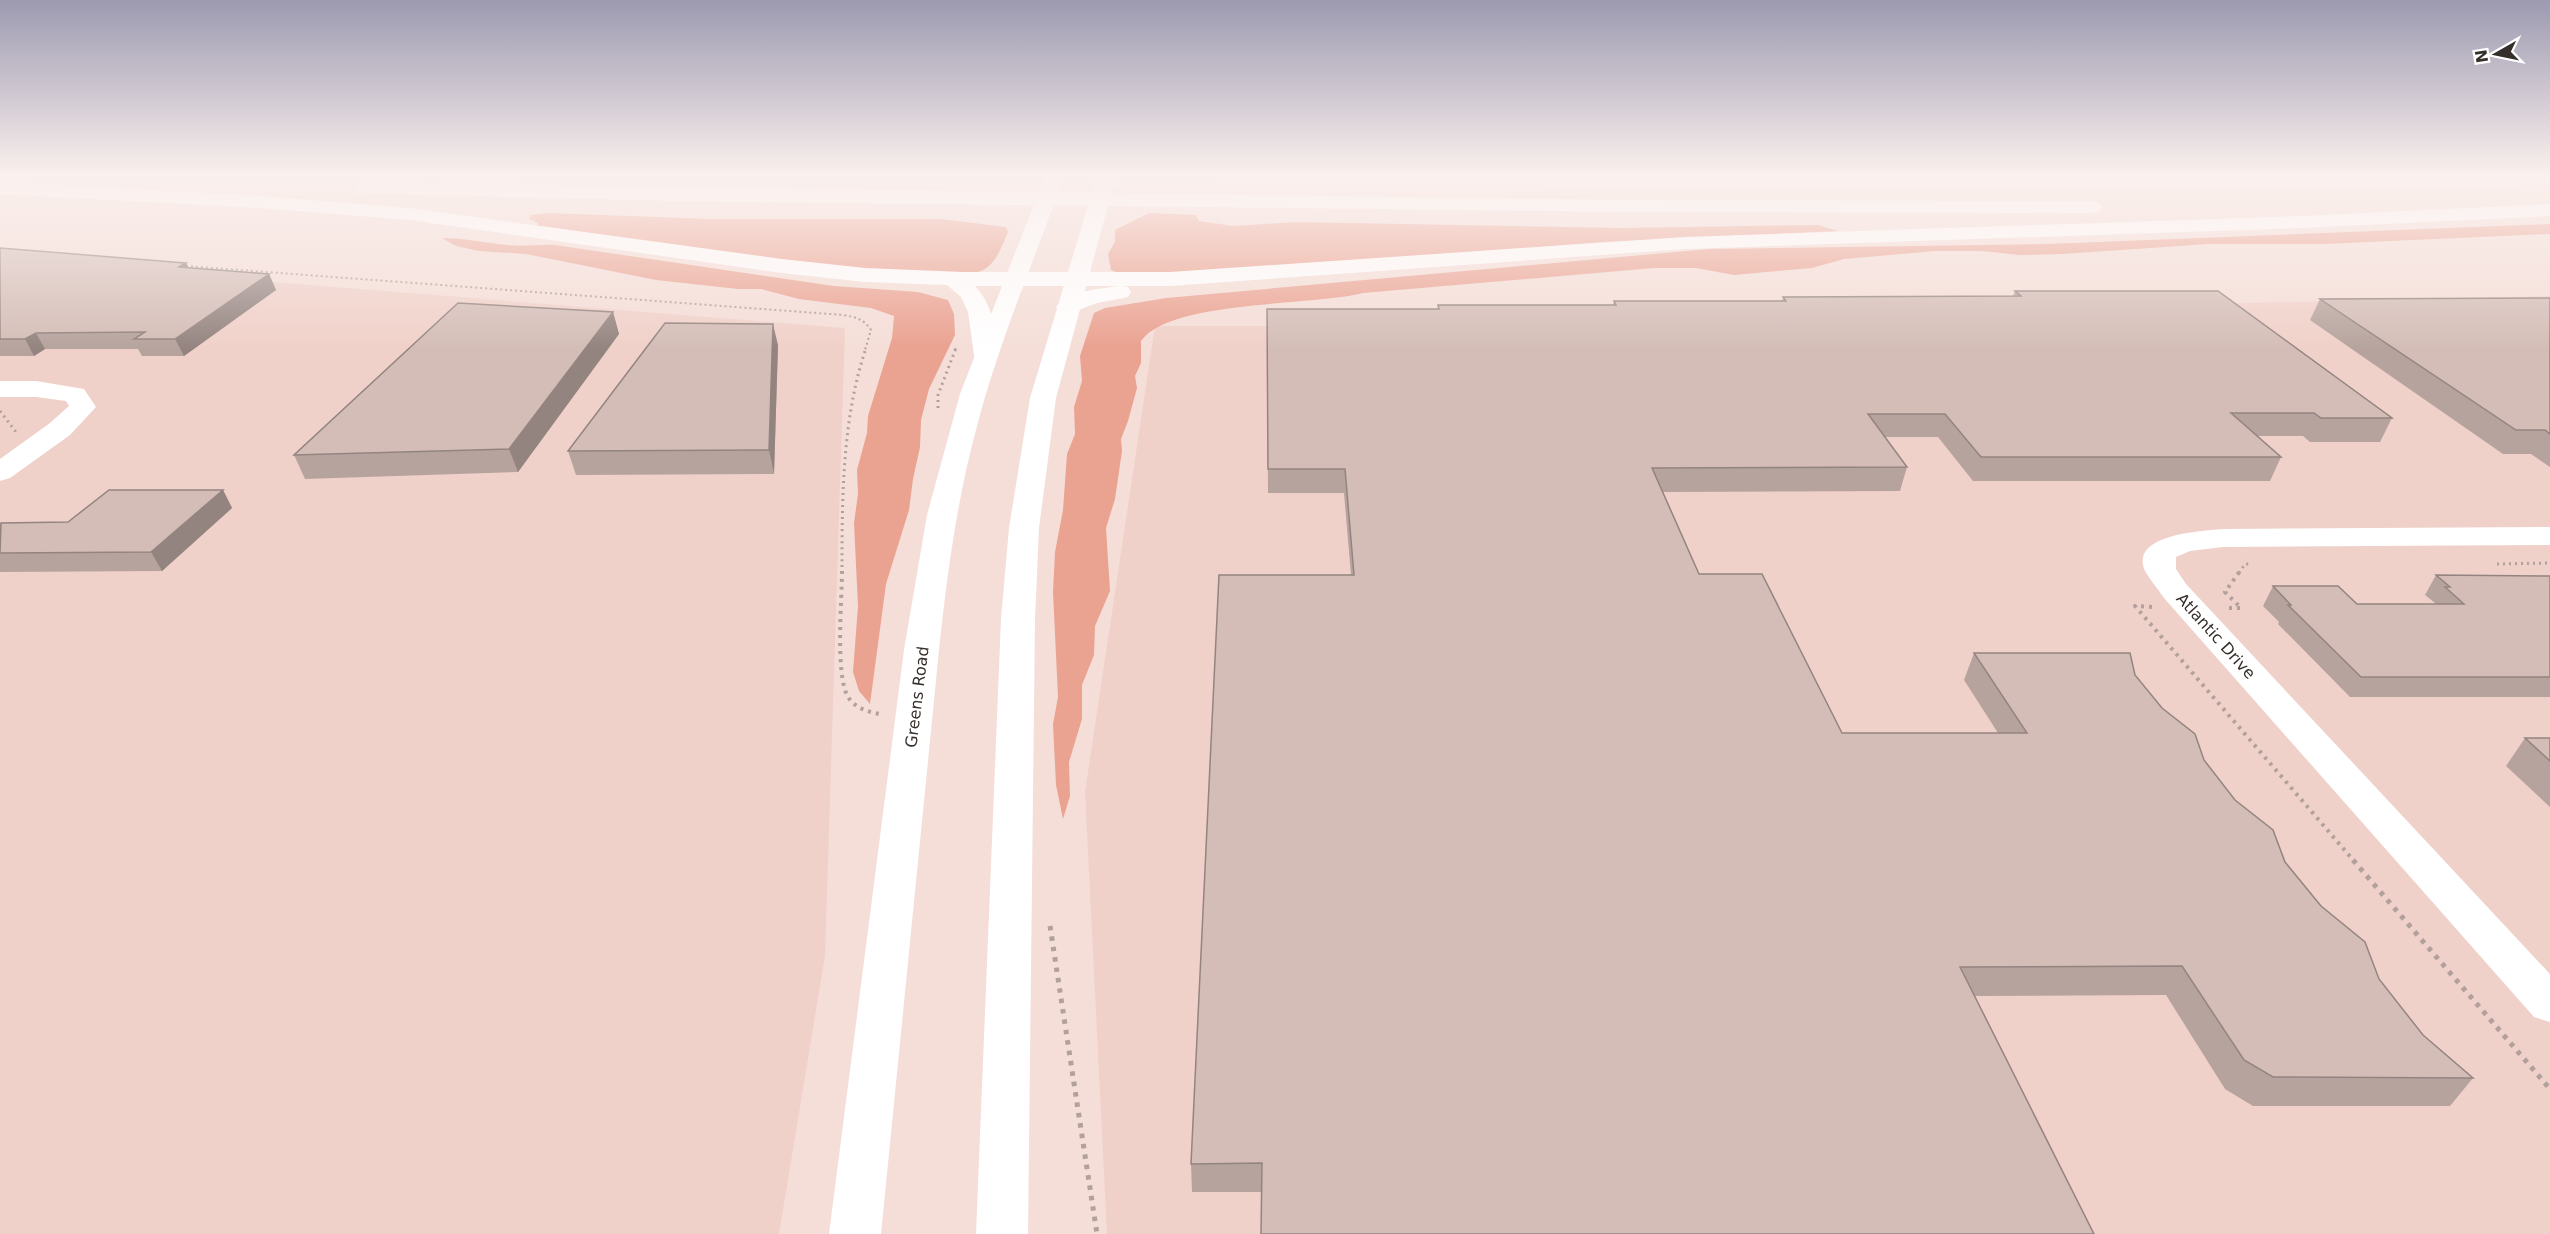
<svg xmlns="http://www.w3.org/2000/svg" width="2550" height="1234" viewBox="0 0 2550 1234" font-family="'DejaVu Sans',sans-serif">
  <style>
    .built { fill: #f0d1c9 }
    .green { fill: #eaa291 }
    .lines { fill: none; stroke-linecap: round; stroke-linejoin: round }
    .path-far3 { stroke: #b1a09b; stroke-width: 2; stroke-dasharray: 2 3; stroke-linecap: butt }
    .path-far2 { stroke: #b1a09b; stroke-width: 3; stroke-dasharray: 2 4; stroke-linecap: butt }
    .path-far1 { stroke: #b1a09b; stroke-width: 4; stroke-dasharray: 3 5; stroke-linecap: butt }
    .path { stroke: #b1a09b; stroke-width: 5; stroke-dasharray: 4.5 6; stroke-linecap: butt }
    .minor { fill: #fff; fill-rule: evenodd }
    .major { fill: #fff; fill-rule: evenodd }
    .highway { fill: #fff; fill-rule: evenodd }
    .wall { fill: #b6a39d }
    .shaded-wall { fill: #948480 }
    .building { fill: #d4bdb7; stroke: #948480; stroke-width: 1.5 }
    .labels { text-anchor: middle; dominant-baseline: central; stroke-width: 6; stroke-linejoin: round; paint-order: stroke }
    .street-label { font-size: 16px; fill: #362e2b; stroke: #fff }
  </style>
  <rect width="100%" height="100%" fill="#f5ded8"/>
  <path class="built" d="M0,260L845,328L825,956L779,1234H0Z
    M2550,296V1234H1107L1085,792L1155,326H1266Z"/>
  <path class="green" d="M548,213L712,219H941L1006,227L1008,232C1003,244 996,264 983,270C955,283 883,271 851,267C800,262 750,256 699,251C688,244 676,247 663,245C621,240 580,230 538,226V223L529,219L531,215Z
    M1149,213L1196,215L1199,221L1234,226L1295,222L1621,228L1818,225L1838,231L1603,242L1194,273L1121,274L1111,270L1108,254L1115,242V230Z
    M2550,224V234L2324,244H2209L2062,254L2020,255L1982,251H1935L1844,259L1812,268L1734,275L1696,268H1654L1363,293C1313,306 1169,300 1141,341V363L1135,376L1137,388L1128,421L1121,439L1122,451L1115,499L1106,528L1110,591L1095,626L1094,655L1082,685V719L1069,762L1070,796L1063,819L1056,785L1053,724L1058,697L1053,592L1055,552L1063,510L1067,454L1075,434L1074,407L1082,381L1080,356L1094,313L1105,308L1166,298L1709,249L2047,244Z
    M442,238C465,238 485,243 508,245C523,247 540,244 555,245L834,286L918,292L948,300L954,314L955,335L929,389L921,420L920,447L913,479L909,510L886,584L870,704L859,691L853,672L858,606L854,523L858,494L857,470L867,433L868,416L892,338L894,316L871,308L799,299L761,289H738L656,280L526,254L479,251L456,246Z"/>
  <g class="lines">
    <path class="path-far3" d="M186,266L843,315C855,317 864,319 871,330L865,350
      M955,350L956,347"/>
    <path class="path-far2" d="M938,408V395L956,348
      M0,411L16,432
      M2497,564L2550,563
      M842,573C842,499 842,419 866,348
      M2239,573L2245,564H2249"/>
    <path class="path-far1" d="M842,571C842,600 835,674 848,697C855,708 868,712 880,714
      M2152,607L2135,606L2354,861
      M2229,608H2241L2225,592L2240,571"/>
    <path class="path" d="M2353,860L2550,1089
      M1050,926L1097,1234"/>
    <path class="minor" d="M404,176H427L401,194H387L384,190Z
      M442,176H519L517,180L510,182H451L444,180Z
      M0,381H36L84,389L96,407L70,435L10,478L0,481V459L50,423L69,406L66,401L36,397H0Z
      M2550,527V545L2223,547L2190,551L2176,557V569L2186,584L2550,974V1022L2534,1017L2164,598C2158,589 2150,580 2145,571C2129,534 2202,531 2223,529Z"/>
    <path class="major" d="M1045,176H1064C1035,259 999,341 977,426C957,499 947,575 939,650L881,1234H829L904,650L927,515L960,394Z
      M1097,176H1116L1056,398L1039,528L1035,619L1028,1234H976L1001,619L1009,528L1030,398Z"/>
    <path class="highway" d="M1215,176H2550V184L2099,188L1224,182L1217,180Z
      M0,182L261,196L410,208L782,259L865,268L963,272H1170L1685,237L2301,216L2550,204V216L2301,228L1685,249L1170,286H1122L1128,287L1131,292L1128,297L1097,303L1068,314L1060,312L1056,307C1068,291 1099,289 1118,286H975C993,305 996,330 998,355L995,360L986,362L977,360L974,355L968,312L961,297L947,285L865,282L782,273L410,220L261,208L0,194Z
      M365,183L1628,200L2092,201L2099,203L2102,207L2099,211L2092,213L1628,212L681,201L358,193L355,189L358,185Z"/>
  </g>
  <path class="wall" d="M0,248L186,263L189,268L269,274L276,290L184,356H142L138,349H45L34,356H0Z
    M2015,291L2392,418L2380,442H2310L2303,436H2258L2281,457L2270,481H1973L1938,437H1885L1907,467L1900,491L1663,492L1699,574L1842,733H1998L1964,680L1974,653L2135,675L2423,1035L2473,1078L2450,1106H2253L2225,1089L2166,995L1974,996L1261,1192H1192L1191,1164L1351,575L1344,493H1268L1267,309H1438V305H1613L1614,301H1782L1783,297L2013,296Z
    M2550,298V467L2531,454H2503L2310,320L2320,299Z
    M613,312L619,334L518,472L305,479L294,455Z
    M778,345L774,474L576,475L568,451Z
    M223,490L232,508L162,571L0,572V523L68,522Z
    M2436,575L2550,576V697H2350L2278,624L2279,622L2263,606L2273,586L2357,604H2435V603L2425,595Z
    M2525,738H2550V807L2506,766Z"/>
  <path class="shaded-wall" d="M186,263L194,279L179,267Z
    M269,274L276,290L184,356L175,339Z
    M613,312L619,334L518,472L509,449Z
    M773,324L778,345L774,474L769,450Z
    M36,333L45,349L34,356L25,339Z
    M223,490L232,508L162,571L151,552Z"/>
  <path class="building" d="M0,248L186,263L179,267L269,274L175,339H134L145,332L36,333L25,339H0Z
    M2015,291H2218L2392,418H2321L2314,413H2231L2281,457H1981L1945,414H1868L1907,467L1652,468L1699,574H1762L1842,733H2027L1974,653H2130L2135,675L2162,708L2195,734L2204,760L2235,800L2273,830L2285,862L2321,906L2365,942L2379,979L2423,1035L2473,1078L2273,1077L2244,1060L2182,966L1960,967L2094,1234H1261L1262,1163L1191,1164L1219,575H1354L1345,469H1268L1267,309H1439L1438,305H1616L1614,301H1786L1783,297L2021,296Z
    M2550,298V434L2545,430H2516L2320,299Z
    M458,303L613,312L509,449L294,455Z
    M665,323L773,324L769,450L568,451Z
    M109,490H223L151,552L0,553L1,523L68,522Z
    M2436,575L2550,576V677H2361L2288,605H2291L2273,586H2338L2357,604H2464L2445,587H2450Z
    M2525,738H2550V761Z"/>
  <linearGradient id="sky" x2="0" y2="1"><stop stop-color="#9d9ab1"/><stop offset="0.5" stop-color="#faf0ed"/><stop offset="1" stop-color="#faf0ed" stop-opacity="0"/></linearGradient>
  <rect width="2550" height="349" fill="url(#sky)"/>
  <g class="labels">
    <g class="street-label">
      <text transform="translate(2216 636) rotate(48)">Atlantic Drive</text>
      <text transform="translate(917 697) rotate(-83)">Greens Road</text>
    </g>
  </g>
  <g transform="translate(2496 54) rotate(261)" stroke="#ffffff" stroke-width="4.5" paint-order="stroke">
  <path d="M0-4.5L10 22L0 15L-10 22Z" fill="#362e2b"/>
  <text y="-9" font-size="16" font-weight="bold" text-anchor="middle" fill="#362e2b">N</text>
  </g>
</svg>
